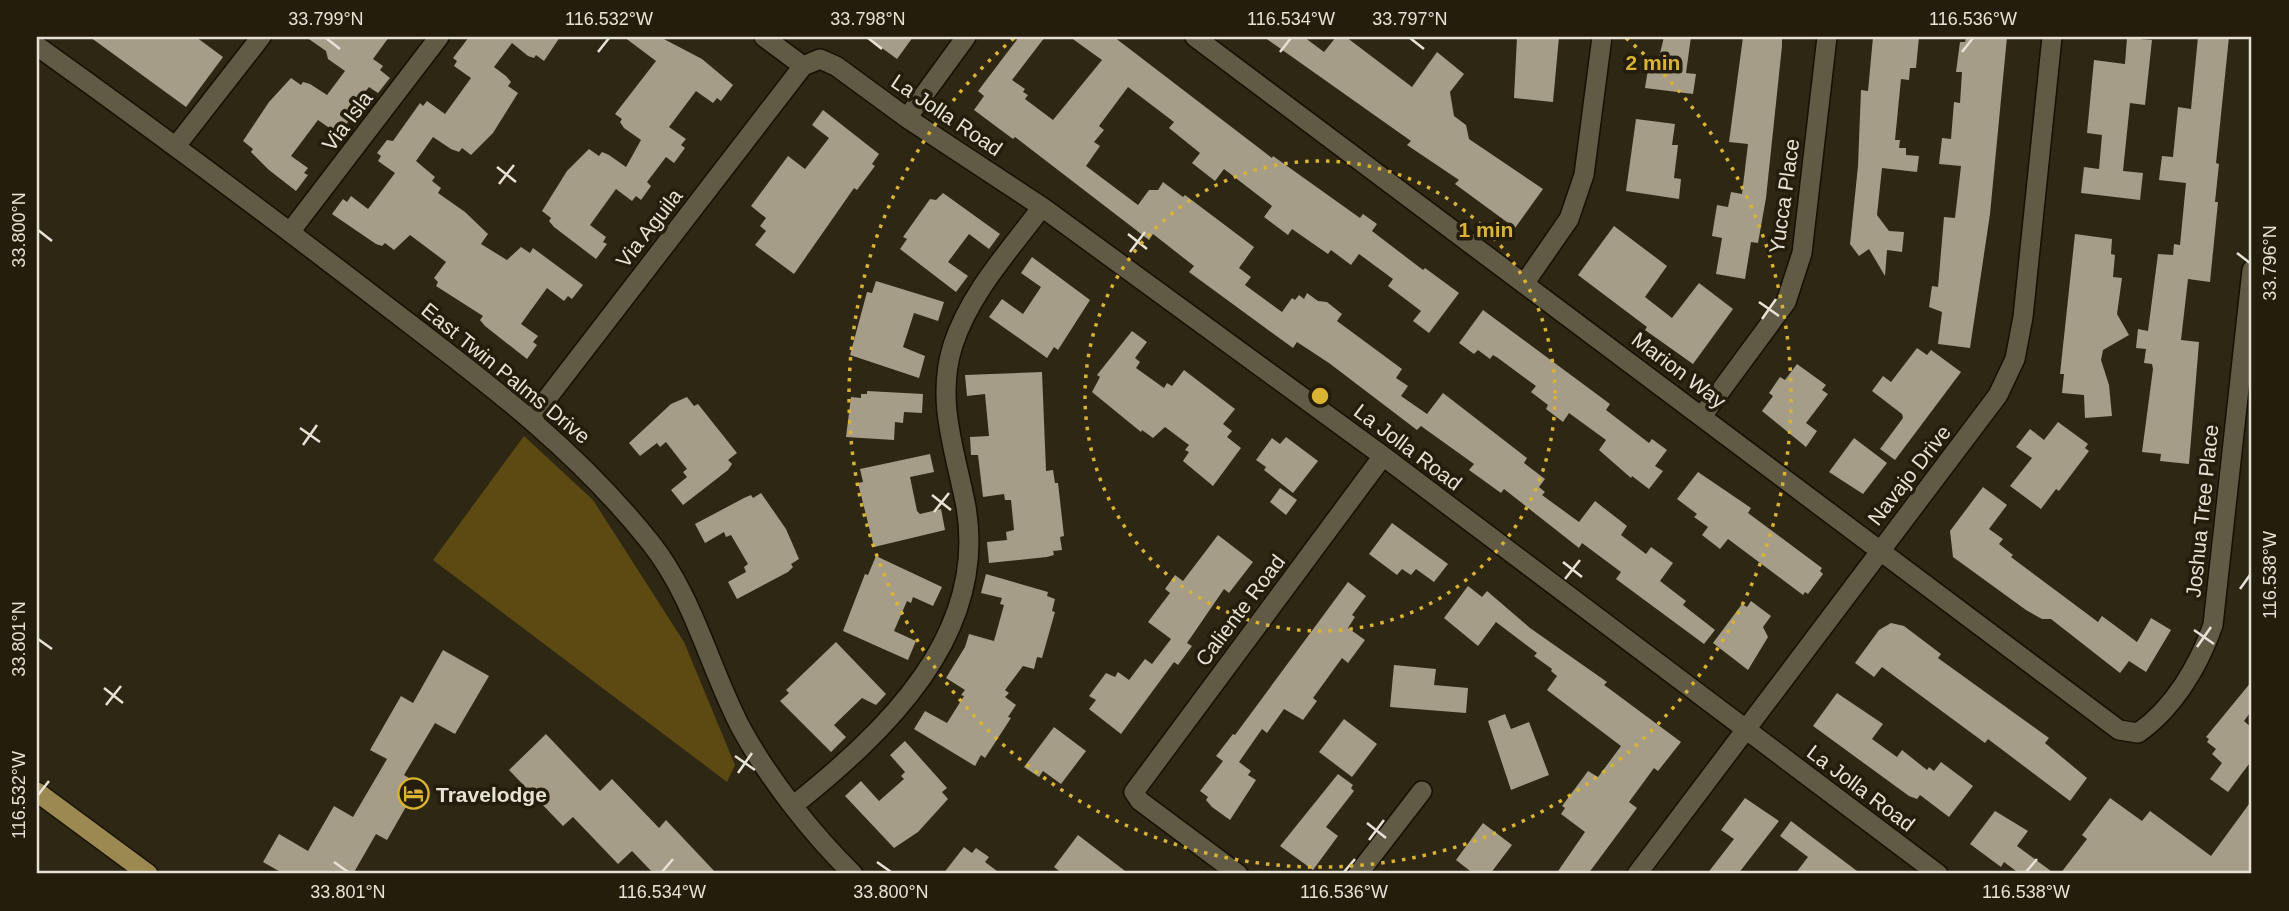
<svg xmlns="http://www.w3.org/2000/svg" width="2289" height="911" viewBox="0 0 2289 911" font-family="Arial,sans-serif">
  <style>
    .green { fill: #5c4a12 }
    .building { fill: #a59d87 }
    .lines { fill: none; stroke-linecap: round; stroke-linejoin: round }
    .minor-casing { stroke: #161001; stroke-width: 22 }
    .primary-casing { stroke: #161001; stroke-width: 22 }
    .minor { stroke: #615a45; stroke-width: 19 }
    .primary { stroke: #9c8952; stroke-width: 19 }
    .ticks { fill: none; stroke: #e6e2d6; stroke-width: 2.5 }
    .ring { fill: none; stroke: #dab334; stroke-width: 3.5; stroke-dasharray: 3.5 7 }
    .labels { text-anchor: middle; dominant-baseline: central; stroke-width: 7; stroke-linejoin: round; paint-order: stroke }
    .street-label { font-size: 21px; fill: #e6e2d6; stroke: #241d0b }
    .poi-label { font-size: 21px; font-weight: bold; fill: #e6e2d6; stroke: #241d0b; text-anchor: start }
    .centre { fill: #dab334; stroke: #241d0b; stroke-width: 3.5 }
    .ring-label { font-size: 21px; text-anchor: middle; font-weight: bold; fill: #dab334; stroke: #241d0b; stroke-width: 7; stroke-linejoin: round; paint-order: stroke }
    .neatline { fill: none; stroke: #e6e2d6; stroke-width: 2.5 }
    .ticks-label { font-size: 18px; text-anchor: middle; fill: #e6e2d6 }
  </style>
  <rect width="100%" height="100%" fill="#2d2714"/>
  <path class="green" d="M524,436L593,500L684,642L735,765L727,782L433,560Z"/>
  <path class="building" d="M90,37H196L223,57L186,107Z
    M306,37H389L373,59L383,66L380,70L390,78L378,93L369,87L349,112L353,115L342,130L338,127L335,132L318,120L291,156L308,168L304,173L308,175L296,191L269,170L251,152L253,149L243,141L269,102L291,78L301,85L303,82L310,84L327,95L345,71L328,59L326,51Z
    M469,37H560L544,61L536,55L534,58L528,56L512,43L494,67L506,76L511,82L508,86L518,93L493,133L471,155L462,148L459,152L451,149L433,137L416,161L435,177L432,181L441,188L438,193L465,212L488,234L481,244L507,260L521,247L530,253L533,248L583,285L572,299L568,296L564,301L547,288L521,324L538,336L533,342L537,345L527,359L485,326L480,320L483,316L436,286L438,282L434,278L446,262L410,235L394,250L385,243L382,246L376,244L332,214L343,199L347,202L351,196L368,209L395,173L378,161L381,156L377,153L387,140L393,141L420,103L423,106L427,101L445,114L471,78L454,66L457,61L453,58Z
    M624,37H660L702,59L733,85L721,101L717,98L713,103L696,91L669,127L686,139L681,145L685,148L674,163L666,157L647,182L651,186L641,200L636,196L632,201L616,189L590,225L606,237L603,242L607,244L596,259L554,227L549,221L551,218L542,211L567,171L589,149L599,156L602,152L609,155L626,167L641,140L624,128L620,122L622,119L615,114L656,61Z
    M867,37H913L897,59Z
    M1019,37H1045L1012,80L1025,89L1023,92L1028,95L1025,99L1053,120L1102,60L1070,37H1114L1272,158L1273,156L1360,218L1363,214L1377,224L1372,231L1423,270L1425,268L1459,293L1429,333L1413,321L1421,311L1388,286L1393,279L1359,254L1351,265L1331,250L1328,254L1292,229L1288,235L1264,217L1272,206L1224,169L1215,181L1192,163L1200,153L1169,128L1174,122L1128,87L1099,126L1104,130L1094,142L1100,146L1086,166L1138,205L1149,190H1158L1163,182L1183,197L1185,195L1254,247L1239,268L1251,277L1245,285L1282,312L1292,298L1295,300L1299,295L1304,299L1307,293L1318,301L1327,302L1342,314L1337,321L1402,369L1396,378L1408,386L1401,396L1427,414L1443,393L1527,458L1524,463L1545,479L1539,487L1545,492L1542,495L1579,522L1595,501L1627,526L1621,535L1646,554L1651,547L1673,563L1660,581L1686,601L1683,605L1715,630L1704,644L1616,579L1621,572L1582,543L1579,548L1504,489L1501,493L1469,470L1474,464L1421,426L1417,430L1329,363L1297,342L1293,348L1189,272L1194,266L1153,234L1149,240L1015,137L1013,139L974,110L984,96L978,91Z
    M1264,37H1304L1324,52L1336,37H1346L1412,87L1437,52L1464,74L1450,92L1454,116L1466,125L1469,139L1543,189L1515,228L1455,184L1459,180L1407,145L1411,141Z
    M1517,37H1559L1553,102L1514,98Z
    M1664,37H1691L1686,73L1696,74L1693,94L1645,88L1648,69L1656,70Z
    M1743,37H1782V46L1766,198L1758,243L1751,242L1745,279L1716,274L1722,238L1712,236L1717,205L1728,207L1731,192L1742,194L1748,144L1729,142Z
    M1873,37H1919L1916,68H1910L1909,80L1901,79L1895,140H1900L1899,148H1906V155L1919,156L1917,172L1882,168L1877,215L1889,231L1904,232L1902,252L1887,250L1885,276L1869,249L1859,256L1850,244L1858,166L1861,90L1868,91Z
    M1981,37H2007L1990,214L1970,348L1938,344L1942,312L1929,307L1932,286L1938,287L1944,217L1955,218L1961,166L1939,164L1942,138L1951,139L1954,102L1960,103L1962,72H1956L1960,42H1965L1966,38Z
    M2198,37H2229L2216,163L2219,164L2215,202H2218L2210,282L2188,279L2181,340L2199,342L2189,464L2160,461L2161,454L2142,452L2153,369L2152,364L2144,363L2146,349L2136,348L2138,329L2148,331L2158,254L2173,255L2174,244L2180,245L2186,183L2159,180L2162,156L2173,157L2178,107L2191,109Z
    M2127,38L2152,40L2145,105L2130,103L2123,171L2143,173L2140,200L2081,193L2084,167L2099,169L2102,135L2087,133L2094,60L2125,64Z
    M823,110L879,154L872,164L875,166L857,190L854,188L794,274L755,245L766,231L760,226L766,218L751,206L788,156L805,169L829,138L812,125Z
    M1636,119L1675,124L1672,145H1678L1674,178L1681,179L1679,199L1626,191Z
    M943,193L1000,234L989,249L969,234L948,262L968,276L956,292L900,249L907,239L903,237L930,199L936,200Z
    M1614,226L1667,266L1645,297L1672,318L1699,283L1733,309L1693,364L1645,330L1647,327L1578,275Z
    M2075,234L2112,239L2111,254L2115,255L2113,277L2122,278L2117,314L2129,335L2103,350L2101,360L2109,385L2112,416L2085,418L2084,395L2062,393L2064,374H2060Z
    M1032,257L1090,300L1058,350L1054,347L1047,358L989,317L1002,299L1023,314L1041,287L1021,273Z
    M876,281L944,302L938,321L914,313L903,347L925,356L919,378L850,355L867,292L872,293Z
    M1483,310L1610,404L1606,410L1649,443L1652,439L1667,450L1655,466L1663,471L1649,489L1632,476L1631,478L1599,450L1606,440L1569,413L1563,422L1546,409L1548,405L1531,392L1536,386L1498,358L1493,355L1490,359L1478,350L1474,354L1459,343Z
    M1132,331L1147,342L1135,358L1140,362L1136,368L1164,388L1167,383L1172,386L1184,370L1235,409L1223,424L1232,431L1227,437L1241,448L1213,486L1183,461L1189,452L1185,450L1189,445L1165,427L1153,438L1142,430L1141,432L1092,392L1100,377L1097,375Z
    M1917,348L1927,355L1931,350L1961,372L1895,460L1880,449L1903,418L1902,414L1872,391L1883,376L1891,382Z
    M1797,364L1826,385L1822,390L1828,394L1806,423L1817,431L1806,447L1762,411L1773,396L1769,393L1780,377L1785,380Z
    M1042,372L1046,471L1053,470L1055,483H1058L1064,536L1060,537L1062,550L1053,551L1054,555L1047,557L989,563L987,542L1007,540L1006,532L1014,530L1011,500H1005L1004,494L983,497L978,455H971L970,437L989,436L985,394L967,396L965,375Z
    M867,391L923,394L922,413L904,412L903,423L895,422L894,440L846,437L851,397L861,398V394H867Z
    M687,397L694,406L698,404L737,453L728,460L732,464L728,470L683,505L671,490L687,477L683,472L687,469L666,442L660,447L657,443L640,456L629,443L671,404Z
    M2058,422L2088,444L2085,448L2089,451L2059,491L2056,489L2041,509L2010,486L2032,458L2016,447L2030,429L2044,440Z
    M1286,437L1318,461L1293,493L1264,470L1266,467L1256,460L1272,438L1280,444Z
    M1854,438L1887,463L1863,494L1829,472Z
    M930,454L934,472L910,477L917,511L920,514L941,509L945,530L874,547L858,483L863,482L860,469Z
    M1698,472L1751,508L1748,513L1822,568L1820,571L1823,574L1808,594L1805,592L1803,595L1728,539L1720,549L1702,535L1708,527L1694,517L1697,514L1677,499Z
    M1983,487L2007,505L1989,529L2003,539L1999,544L2013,555L2011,557L2098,622L2102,616L2137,642L2151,618L2171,630L2146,672L2129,661L2120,673L2051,619H2042L2026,610L1953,557L1950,531Z
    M1280,488L1297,500L1286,515L1270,502Z
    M761,493L786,529L799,559L791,564L793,567L788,572L737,599L728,582L746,572L744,567L748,564L731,535L726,537L724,532L705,543L695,524L744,498L751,495L753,498Z
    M1392,523L1448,564L1434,582L1416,569L1411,575L1402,569L1397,575L1369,554Z
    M1218,535L1253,562L1229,593L1224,589L1187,643L1192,646L1178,665L1174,662L1121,734L1089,709L1096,700L1089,696L1106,673L1115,677L1118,672L1129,680L1145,659L1152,664L1171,639L1148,622L1170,593L1165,589L1175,575L1183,581Z
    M876,556L942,587L933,606L913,597L911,603L907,601L894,631L916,641L908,660L843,631L865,574L868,575Z
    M986,574L1048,592L1047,596L1055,599L1052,611L1055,612L1042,658L1037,657L1034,669L1023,666L1005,690L1009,693L1005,697L1016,705L1008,717L1011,718L985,758L981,755L975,766L914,729L925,711L947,723L964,696L961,695L965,690L946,678L965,647L969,634L994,641L1004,605L1000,604L1002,598L981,593Z
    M1348,582L1366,596L1352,615L1355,617L1348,628L1365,640L1348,663L1342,658L1313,698L1317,701L1303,720L1284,709L1267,733L1262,729L1239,762L1251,771L1248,775L1256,780L1230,820L1212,807L1206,800L1208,797L1200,791L1223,761L1216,756L1233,734L1235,735Z
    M1468,586L1482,597L1487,591L1530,628L1607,682L1604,685L1611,690L1681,742L1658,771L1654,768L1629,802L1637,808L1588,874H1556L1585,832L1561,814L1565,808L1562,806L1588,771L1598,777L1621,746L1547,690L1557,676L1551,671L1552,669L1534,656L1537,653L1496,622L1478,646L1444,618Z
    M1751,601L1771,616L1763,627L1768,637L1748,670L1713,643L1742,604L1747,607Z
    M1891,623L1904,626L1941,654L1938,658L2049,738L2045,743L2087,778L2070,801L1988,739L1985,743L1882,667L1874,677L1855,663L1879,630Z
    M836,642L886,694L876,705L862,698L834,725L846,737L831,752L780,701L789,693L786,690Z
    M443,650L489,676L455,734L435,723L404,775L419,784L387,840L376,834L353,874H284L263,862L279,834L308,851L334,806L353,817L387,759L370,750L401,696L413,703Z
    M1394,665L1436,669L1434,685L1468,688L1466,713L1390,707Z
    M2252,681V710L2244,721L2252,728V760L2228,792L2210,779L2222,763L2212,754L2216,749L2207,742L2209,739L2206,737Z
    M1837,693L1883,724L1872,739L1897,757L1902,750L1927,770L1929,767L1934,771L1941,762L1973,786L1949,817L1920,795L1917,799L1909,796L1813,726Z
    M1505,714L1511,729L1529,722L1549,775L1511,790L1488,721Z
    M1344,719L1377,744L1352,777L1319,752Z
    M1054,727L1086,751L1061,784L1043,771L1039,777L1024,767Z
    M546,734L600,791L612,779L659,828L666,820L717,874H654L632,851L618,864L573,817L563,826L509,770Z
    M905,741L947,788L942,792L948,799L918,832L894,848L845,796L861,781L879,801L904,779L901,776L905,772L890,755Z
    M1338,774L1353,785L1351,788L1354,791L1326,827L1338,836L1313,870L1280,846Z
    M1745,798L1779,821L1738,874H1707L1734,839L1721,830Z
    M2110,798L2142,821L2150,811L2211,856L2252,800V874H2060L2087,839L2082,835Z
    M1995,811L2028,831L2017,846L2055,874H2020L2004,862L2001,867L1970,844Z
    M1791,821L1804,831L1861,874H1795L1808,857L1780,836Z
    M1483,823L1512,845L1490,874H1474L1456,860Z
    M1078,835L1129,874H1063L1054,867Z
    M964,847L972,853L976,848L989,857L985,862L1001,874H943Z"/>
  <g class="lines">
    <defs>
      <path id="minor" d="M764,37L803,66
        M1195,37L2119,730L2138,733C2174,708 2199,665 2213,625L2252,270
        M37,46C153,129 267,214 380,301C479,377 571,443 650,542C694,597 709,667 741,728C768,778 813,835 853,874
        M803,66L820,59L836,66L907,118L1042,207L1383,456L1938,874
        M907,118L966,37
        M176,146L261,37
        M290,232L439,37
        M1524,284L1569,219L1584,175L1602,37
        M1702,416L1786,302L1802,253L1827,37
        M532,418L803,66
        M794,805C884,733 988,636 966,507C956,453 935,401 953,345C970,293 1009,251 1042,207
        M1238,874L1140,801L1134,792L1383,456
        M1358,874L1422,791
        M1637,874L1998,395L2015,359L2023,317L2052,37"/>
      <path id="primary" d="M37,792L148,874"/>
    </defs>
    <use href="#minor" class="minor-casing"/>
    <use href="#primary" class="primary-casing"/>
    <use href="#minor" class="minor"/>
    <use href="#primary" class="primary"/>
  </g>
  <path class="ticks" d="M326,38L340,49M868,38L882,49M1410,38L1424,49M598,52L609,38M1280,52L1291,38M1962,52L1973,38M497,167L516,182M499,184L514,165M38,230L52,241M1128,234L1147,249M1130,252L1145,232M2237,253L2250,263M1759,302L1779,316M1762,319L1776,299M300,428L320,442M303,445L317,425M932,495L951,510M934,512L949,493M1563,562L1582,577M1565,579L1580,560M2240,589L2250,575M2194,630L2214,644M38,639L52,649M2197,647L2211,627M104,688L123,703M106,705L121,686M735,756L755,770M738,773L752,753M38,795L49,781M1367,823L1386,838M1369,840L1384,820M334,862L348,872M877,862L891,872M662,872L673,859M1344,872L1355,859M2026,872L2037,859"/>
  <g class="ring">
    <circle cx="1320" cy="396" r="235"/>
    <path d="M1626 38A471 471 0 1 1 1014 38"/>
  </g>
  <defs>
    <symbol id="hotel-ring" viewBox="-11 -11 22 22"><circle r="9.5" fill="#241d0b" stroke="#dab334" stroke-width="1.5"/><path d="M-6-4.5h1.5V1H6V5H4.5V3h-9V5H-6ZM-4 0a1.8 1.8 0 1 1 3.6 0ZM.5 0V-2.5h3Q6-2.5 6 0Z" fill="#dab334"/></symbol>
  </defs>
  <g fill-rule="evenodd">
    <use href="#hotel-ring" x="396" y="776" width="35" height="35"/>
  </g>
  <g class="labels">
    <g class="street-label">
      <text transform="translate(947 115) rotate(34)">La Jolla Road</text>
      <text transform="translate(347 121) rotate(-53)">Via Isla</text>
      <text transform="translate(1784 196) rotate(-82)">Yucca Place</text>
      <text transform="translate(649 228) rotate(-52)">Via Aguila</text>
      <text transform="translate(1679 370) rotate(37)">Marion Way</text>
      <text transform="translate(506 373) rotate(39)">East Twin Palms Drive</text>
      <text transform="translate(1408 447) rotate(37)">La Jolla Road</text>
      <text transform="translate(1909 475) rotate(-52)">Navajo Drive</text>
      <text transform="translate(2202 511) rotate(-84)">Joshua Tree Place</text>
      <text transform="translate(1240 610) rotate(-53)">Caliente Road</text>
      <text transform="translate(1861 788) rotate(37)">La Jolla Road</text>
    </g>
    <g class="poi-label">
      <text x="436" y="794">Travelodge</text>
    </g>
  </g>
  <circle cx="1320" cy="396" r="10" class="centre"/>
  <g class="ring-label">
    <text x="1653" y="70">2 min</text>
    <text x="1486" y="237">1 min</text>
  </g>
  <rect width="2289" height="911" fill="none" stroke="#241d0b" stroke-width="77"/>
  <rect x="38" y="38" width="2212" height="834" class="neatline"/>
  <g class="ticks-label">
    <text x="326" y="25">33.799°N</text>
    <text x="609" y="25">116.532°W</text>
    <text x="868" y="25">33.798°N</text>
    <text x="1291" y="25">116.534°W</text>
    <text x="1410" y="25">33.797°N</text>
    <text x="1973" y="25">116.536°W</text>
    <text transform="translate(19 230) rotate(-90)" y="6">33.800°N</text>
    <text transform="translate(2270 263) rotate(-90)" y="6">33.796°N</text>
    <text transform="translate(2270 575) rotate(-90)" y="6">116.538°W</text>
    <text transform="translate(19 639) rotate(-90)" y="6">33.801°N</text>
    <text transform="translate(19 795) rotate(-90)" y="6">116.532°W</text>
    <text x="348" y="898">33.801°N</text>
    <text x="662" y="898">116.534°W</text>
    <text x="891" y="898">33.800°N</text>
    <text x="1344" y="898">116.536°W</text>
    <text x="2026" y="898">116.538°W</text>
  </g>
</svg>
